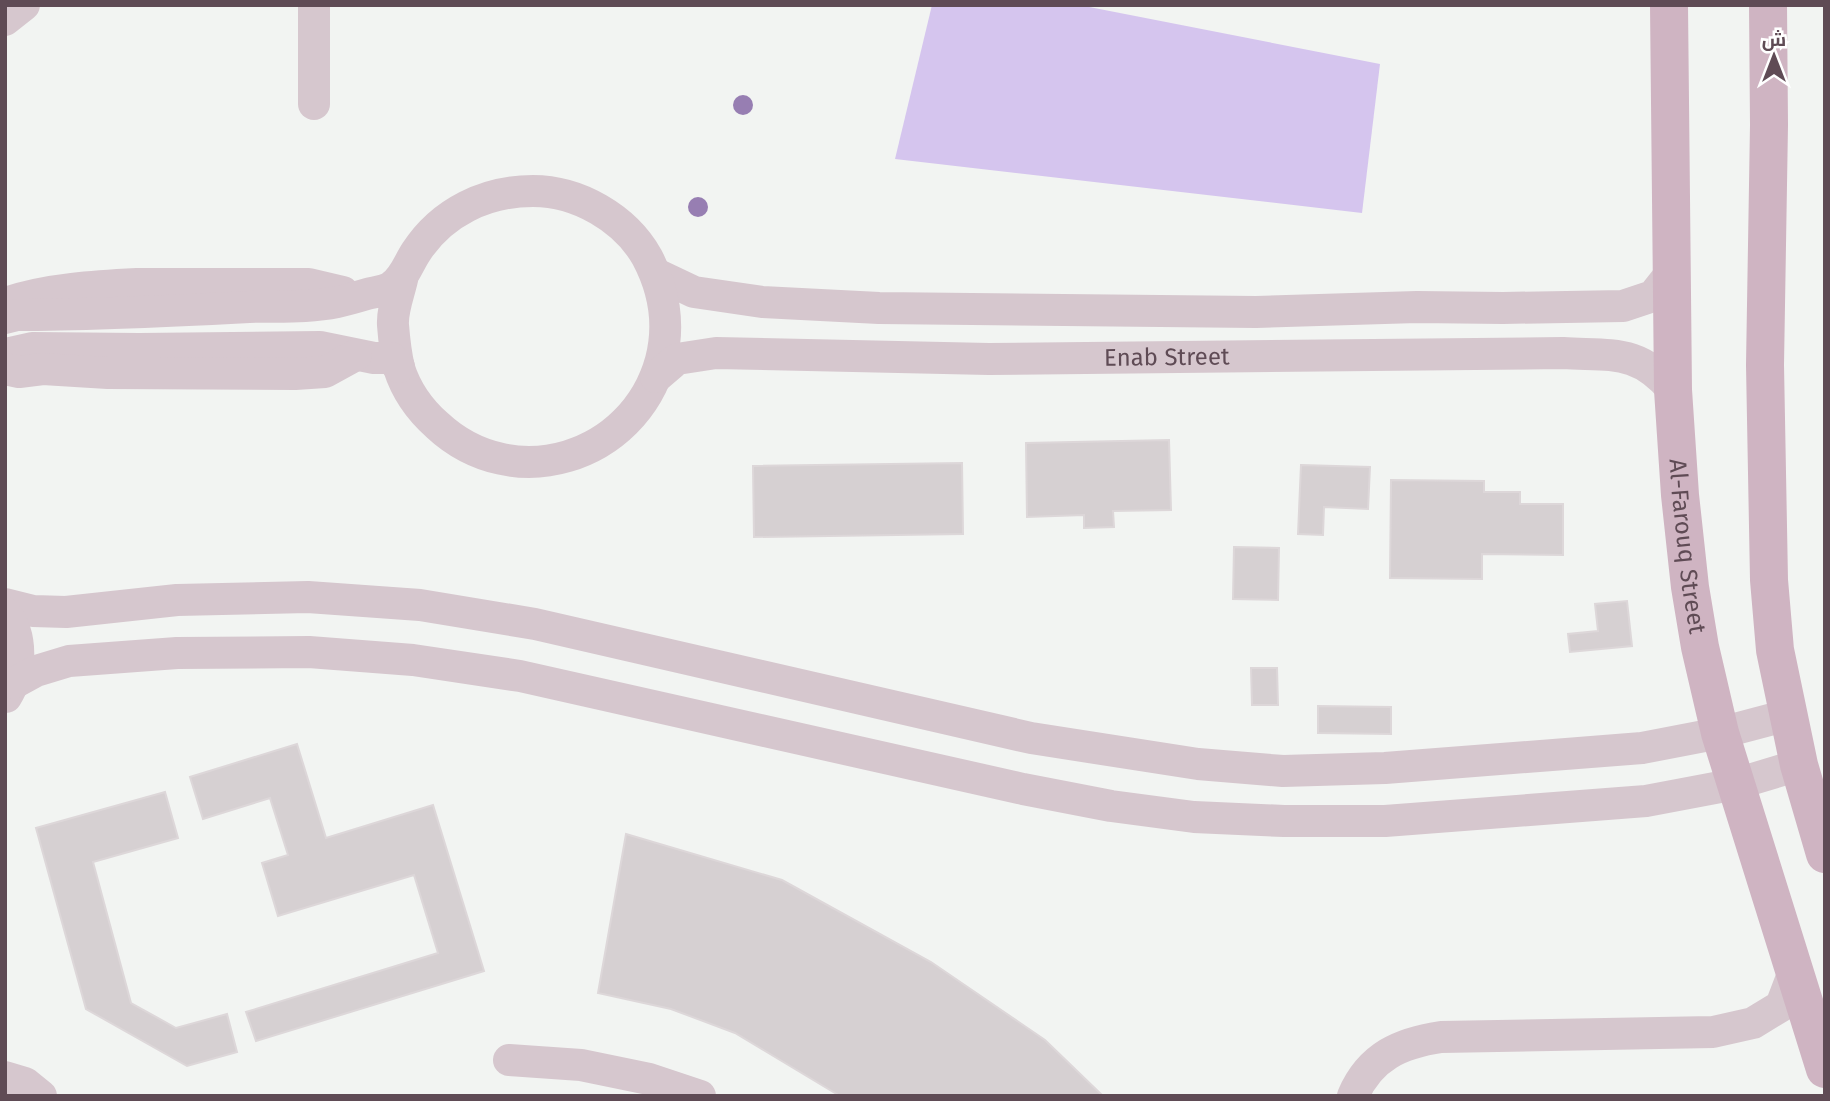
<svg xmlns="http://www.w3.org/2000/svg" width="1830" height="1101" viewBox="0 0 1830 1101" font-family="'Fira Sans',Cairo,sans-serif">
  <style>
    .green { fill: #d5c5ee }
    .building { fill: #d6d0d2; stroke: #ddd7d9; stroke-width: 2 }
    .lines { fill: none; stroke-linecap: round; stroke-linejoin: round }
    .minor { stroke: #d6c7ce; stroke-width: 32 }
    .major { stroke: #cfb4c2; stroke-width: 38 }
    .tree { fill: #977eb2 }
    .labels { text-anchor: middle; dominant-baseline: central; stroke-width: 5; stroke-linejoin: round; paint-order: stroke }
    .street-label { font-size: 24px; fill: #5f4b55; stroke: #fff }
  </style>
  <rect width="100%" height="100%" fill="#f2f4f2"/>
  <path class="green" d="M932,5H1079L1380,64L1362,213L895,159Z"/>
  <path class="building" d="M1169,440L1171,510L1113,511L1114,527L1084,528V515L1027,517L1026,443Z
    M962,463L963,534L754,537L753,466Z
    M1301,465L1370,467L1368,509L1324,507L1323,535L1298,534Z
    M1391,480L1484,481V492H1520V504H1563V555L1482,554V579L1390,578Z
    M1234,547L1279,548L1278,600L1233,599Z
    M1627,601L1632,646L1570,652L1568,634L1598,631L1595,604Z
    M1251,668H1277L1278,705H1252Z
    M1318,706L1391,707V734L1318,733Z
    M297,744L326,838L433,805L484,971L256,1041L246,1012L438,953L414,875L278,916L262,863L288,855L270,798L203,819L190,777Z
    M165,792L178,838L93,862L131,1003L176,1028L227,1014L237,1052L187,1066L86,1009L36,828Z
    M626,834L782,880L931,962L1045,1040L1103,1096H840L735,1033L671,1009L598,993Z"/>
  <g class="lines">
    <g class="minor">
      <path d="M314,5V104"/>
      <path d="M5,20L24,5"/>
      <path d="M656,274L694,292L762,302L879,308L1256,312L1417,307L1503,308L1623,306L1653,296L1672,272"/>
      <path d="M9,302C47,289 97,286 137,284H309L343,292"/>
      <path d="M5,318L17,315C95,315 172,311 249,307C278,306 308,308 337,302C347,300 357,297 367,294C374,292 385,291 391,287C404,279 408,264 416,252C442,212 486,191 533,191C578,191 625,218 647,257C664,289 670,325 661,360C634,459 513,496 437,425C420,410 406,390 399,368C396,355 394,338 393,325C392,309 400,291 403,275"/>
      <path d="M5,354L32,348L139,349L320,347L374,358H391L399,367"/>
      <path d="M5,369L19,372L43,369L108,373L295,374L325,372L356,355"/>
      <path id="s1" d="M656,377L677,359L716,353L989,359L1563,353C1613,356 1638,349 1673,390"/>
      <path d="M5,604L33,611L66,612L177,600L308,597L420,605L535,624L1031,738L1198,764L1283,771L1385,768L1642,748L1720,733L1788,715"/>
      <path d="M5,613C24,637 21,673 6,697"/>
      <path d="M14,683L36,671L69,661L177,653L309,652L413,660L520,676L1023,789L1111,806L1194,817L1284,821H1385L1646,801L1736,784L1799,765"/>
      <path d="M509,1060L581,1065L649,1079L700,1096"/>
      <path d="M5,1077L25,1083L41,1096"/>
      <path d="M1353,1096C1370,1056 1401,1043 1441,1037L1713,1032L1753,1023L1781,1006L1795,969"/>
    </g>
    <g class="major">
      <path id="s2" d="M1669,5L1673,390L1680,495L1690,587L1700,647L1720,733L1825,1069"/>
      <path d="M1768,5L1769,125L1765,365L1769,580L1775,650L1799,765L1825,854"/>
    </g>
  </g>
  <g class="tree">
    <circle cx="743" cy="105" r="10"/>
    <circle cx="698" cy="207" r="10"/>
  </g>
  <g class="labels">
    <g class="street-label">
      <text stroke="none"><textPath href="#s1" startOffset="518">Enab Street</textPath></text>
      <text stroke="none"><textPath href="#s2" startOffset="542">Al-Farouq Street</textPath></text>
    </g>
  </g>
  <rect width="1830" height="1101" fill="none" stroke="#5f4b55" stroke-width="14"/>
  <g transform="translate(1774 56)" stroke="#ffffff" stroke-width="5" paint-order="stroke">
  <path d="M0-5L12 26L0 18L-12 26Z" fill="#5f4b55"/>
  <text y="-10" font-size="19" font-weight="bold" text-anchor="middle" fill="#5f4b55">ش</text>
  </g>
</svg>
